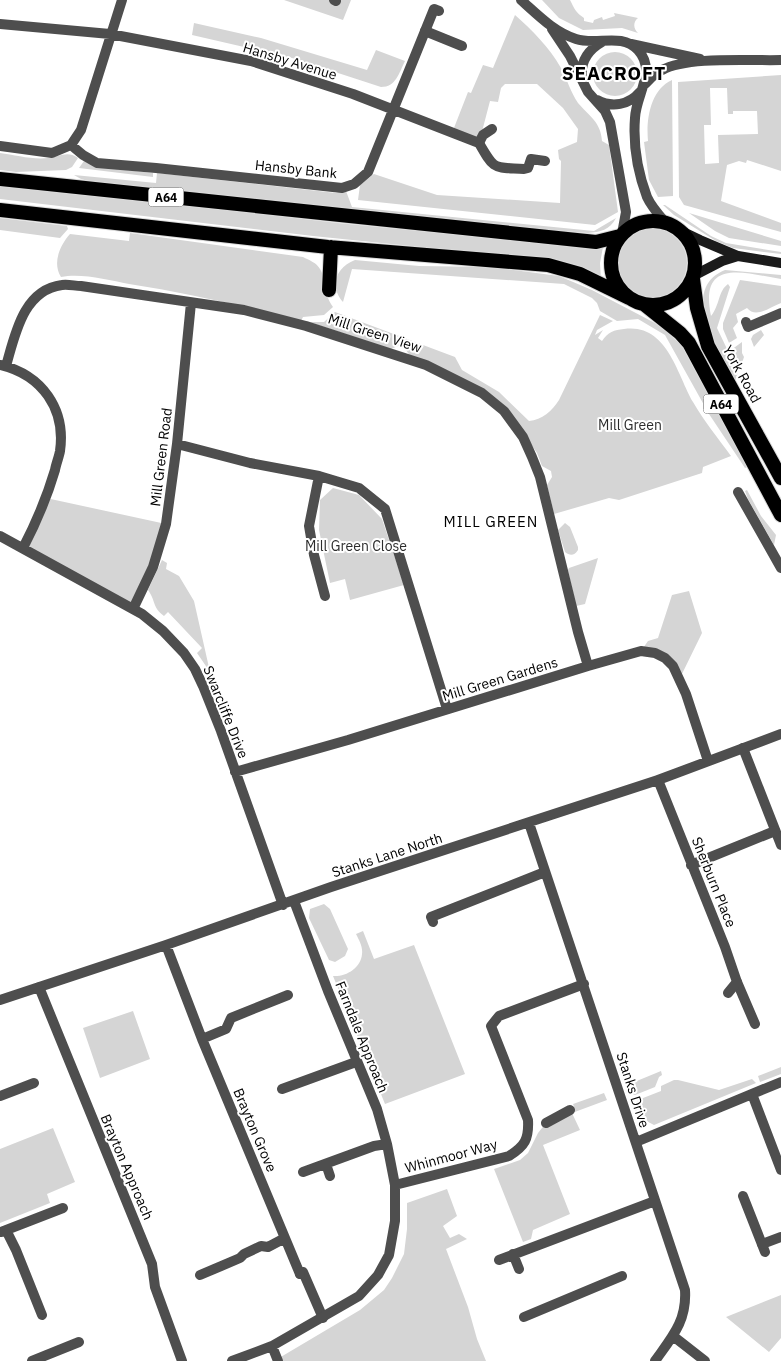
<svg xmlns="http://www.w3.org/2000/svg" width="781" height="1361" viewBox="0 0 781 1361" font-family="'IBM Plex Sans',sans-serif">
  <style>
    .green { fill: #d5d5d5; fill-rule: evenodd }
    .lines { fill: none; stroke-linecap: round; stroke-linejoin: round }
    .trunk-casing { stroke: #dbdbdb; stroke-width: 16 }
    .pedestrian { stroke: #4e4e4e; stroke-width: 10 }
    .minor { stroke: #4e4e4e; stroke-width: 10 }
    .tertiary { stroke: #4e4e4e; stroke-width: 10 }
    .secondary { stroke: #1b1b1b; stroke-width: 10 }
    .trunk { stroke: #000; stroke-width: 14 }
    .labels { text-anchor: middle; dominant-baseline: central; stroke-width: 4; stroke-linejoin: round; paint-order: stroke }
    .shield { fill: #fff; stroke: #4c4c4c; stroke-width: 1 }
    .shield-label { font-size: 12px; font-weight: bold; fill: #000 }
    .street-label { font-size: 14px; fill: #000; stroke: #fff }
    .park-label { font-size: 14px; fill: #2c2c2c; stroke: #fff }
    .neighbourhood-label { font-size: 15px; letter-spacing: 1px; fill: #000; stroke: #fff }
    .district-label { font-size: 19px; font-weight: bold; letter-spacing: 1px; fill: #000; stroke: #fff }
  </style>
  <rect width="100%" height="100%" fill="#fff"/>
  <path class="green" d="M284,0H351L343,20Z
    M542,0H570C574,8 576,13 584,18V21L593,23L594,20L602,17L603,20L615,16L614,13L638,18C633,22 633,28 638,33L622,28L583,30L559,18Z
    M515,15C533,31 549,47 561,68C567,79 571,93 578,103C589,116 601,122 602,141L609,145L618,212L595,225L358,200L360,185L374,174L437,195L560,203L561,161L559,159L558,150L577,142L578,129L563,108L537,84H505L501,88L498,102L490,101L479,143L452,133L468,92L471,93L483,65L493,68Z
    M194,23L261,38L367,70L376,50L405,61C399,73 396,87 381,87L292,58L192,35Z
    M593 74a22 22 0 1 1 44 0a22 22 0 1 1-44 0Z
    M781,75V171L747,160L746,163L739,161L727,165L721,201L781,223V232L684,205L679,197L678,82ZM710,88H727L728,114H733V111H757L758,134L718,135L719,163L705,164L704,125H711Z
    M672,80L673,196L658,197L649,180L644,142L648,141C646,120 650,90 672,80Z
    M0,153C15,155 33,160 48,158C59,157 67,150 78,158L72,167L66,170L16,172L0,170Z
    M84,161L98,167L153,173V177L79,168Z
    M157,173L336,193L346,191L352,207L594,231L616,218C610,230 600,232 588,233L513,227L92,182L81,179L74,175L156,183Z
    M0,184L338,223L585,247H603L600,263L601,280L548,260L313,236L0,199Z
    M663,205H665L711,236L726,243L781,252V254L733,248L716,241L674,215Z
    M689,213L781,241V246L729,238L715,231Z
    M0,218L67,226L68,229L60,238L0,230Z
    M617 263a35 35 0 1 1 70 0a35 35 0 1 1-70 0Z
    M130,233L303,257C309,260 317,263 320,269C327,281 322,291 333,307L324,315L303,317L301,321C244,306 187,293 129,284C108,280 82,273 61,277C52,263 60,245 70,234L129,241Z
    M355,260L419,266L492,267L559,276L592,290L653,322L664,329L682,346L747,467L745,468L709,414L665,335L638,319L617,321L600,311L597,303L592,298L564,284L352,269L343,302C329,286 336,267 355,260Z
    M725,270L781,275V279C744,273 699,257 711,316C720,305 718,291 728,284L730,287L717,328L738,372L735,381C719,352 678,289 725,270Z
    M740,280L781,286V303C770,307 756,319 747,308L736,314L738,322L733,328L737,338L729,343L723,329V323Z
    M335,312L455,357L462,370L499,392L529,421C542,420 552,411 559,400L600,315L613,321L597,330L595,335L603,330L598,338L602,341C608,332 614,330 624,329C667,323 677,374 693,402C704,421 718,438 731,456L703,467L702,473L619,500L609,498L554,514L547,485L552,477L551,471L542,466L537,453L509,412L410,356L404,347L398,346L391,349L309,322H324Z
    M761,330L764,335L754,347L751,339L753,335Z
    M742,342V353L744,357L740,369L731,350Z
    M333,488L359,495L382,519L404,585L350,600L345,579L330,583L319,530L320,500Z
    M747,490L761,516L776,535L774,545L748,499L745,491Z
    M46,498L166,524L133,609L23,548Z
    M565,523L570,527L578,547V550C574,556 570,556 565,552L558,530Z
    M598,558L585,604L576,606L568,570L569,568Z
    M162,560L167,563L166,569L179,576L194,601L210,672L197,653L202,648L168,612L164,616C152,607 156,601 148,590Z
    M689,591L702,633L679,680L673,666L641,651L648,641L658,638L672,595Z
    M324,904L330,909L348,949L345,956L335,962L329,960L309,918L310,909Z
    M363,931L374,959L414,945L465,1074L385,1104L333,976C346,977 361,968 362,954C363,947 359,940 356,934Z
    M133,1011L150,1059L100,1078L83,1028Z
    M781,1067V1074L760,1082L758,1076Z
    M661,1071L662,1075L659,1077L655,1087L635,1095L629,1093L627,1085Z
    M752,1079L756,1083L654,1125L637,1116L634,1108L638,1100L661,1091V1086L674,1080H678L719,1090Z
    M604,1093L607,1100L572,1113L580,1130L543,1145L570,1214L533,1230L531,1239L523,1242L494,1169L520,1160L528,1153L538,1133L546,1123L575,1109L573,1104Z
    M53,1128L75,1182L47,1194L50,1203L0,1223V1149Z
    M447,1189L457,1216L443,1226L450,1238L459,1234L467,1239L446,1249L468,1307L477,1339L486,1361H274L360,1310L384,1290L392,1278L404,1254L407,1229V1203Z
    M781,1295V1338L769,1352L726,1317Z"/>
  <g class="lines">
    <defs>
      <path id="trunk" d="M0,179L596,242L620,236
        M0,210L328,247L548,265L580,274L629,298
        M611 263a42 42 0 1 1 84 0a42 42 0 1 1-84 0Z
        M693,279L697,308L708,346L781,478
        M329,290L331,247
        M645,305L680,333L689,343L781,515"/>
    </defs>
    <use href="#trunk" class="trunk-casing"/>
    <path class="pedestrian" d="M334,0L336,1
      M425,31L462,46
      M479,143L483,135L492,129
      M743,748L781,845
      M737,982L755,1024
      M546,1123L570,1110
      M743,1196L765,1252
      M300,1274L303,1272L323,1318
      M524,1317L622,1276"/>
    <path class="minor" d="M0,24L110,34L251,61L353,94L479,143C495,171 493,167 524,169L528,168L531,159L545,161
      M71,145L83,155L97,163L156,168L342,188L354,184L368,172L434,9L439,11
      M0,146L52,153L71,145L81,130L122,0
      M746,322L748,327L781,313
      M1,365C42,375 66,409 60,451C59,457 56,464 55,470C47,497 36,523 23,548
      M6,366C15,335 23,290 62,285C68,284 75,286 81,286L244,310L306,326L426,365L482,393L504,411L523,437L532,457L540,477L578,632L588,666
      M177,444L250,463L319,476L359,488L385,509L447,709
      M319,476L309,526L314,555L325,596
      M738,492L781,568
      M0,536L142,614L163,631L184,653L195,669L203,686L221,731L283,905
      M133,609L153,567L166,524L177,444L191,303
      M235,772L348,740L588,666L641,651L655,653L665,658L673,666L686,694L708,761
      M658,780L725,947L737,982L728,993
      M529,823L685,1290C687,1321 672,1337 655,1361
      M691,865L775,831
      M294,901L328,991L377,1109L387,1144L395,1185
      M433,922L431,917L545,872
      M166,945L202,1039L300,1274
      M39,987L152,1264L155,1287L182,1361
      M0,1000L166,945L331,887L658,780L781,734
      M202,1039L226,1029L231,1018L288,995
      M282,1089L356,1062
      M752,1094L781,1170
      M0,1096L34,1083
      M636,1142L781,1082
      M326,1164L330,1176
      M303,1172L374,1146L387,1144
      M6,1230L16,1250L42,1315
      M1,1232L63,1208
      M762,1244L781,1237
      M513,1254L519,1269
      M499,1260L655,1201
      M200,1275L240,1258L244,1254L261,1246L268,1247L285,1238
      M673,1336L705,1361
      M272,1346L278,1361
      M32,1361L79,1342
      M232,1361L272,1346L359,1296L378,1275L389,1255L395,1221V1185L509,1156C525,1146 529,1139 528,1120L491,1026L499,1016L584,984"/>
    <path class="tertiary" d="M521,0C538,15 554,32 576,39C597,46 621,32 638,50C657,71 636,94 635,118C633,144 638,173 647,197C651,206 658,214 665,222
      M552,29L570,56L588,92L605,111L610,122L626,212L622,234
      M631,44L700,59
      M582,78C580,61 588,50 602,42
      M645,84C650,79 655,73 662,70C688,56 751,61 781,60
      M597,100C612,108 629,105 640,92"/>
    <path class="secondary" d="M679,230L700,240L738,256L781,263
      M693,276L722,261L738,256"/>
    <use href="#trunk" class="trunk"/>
  </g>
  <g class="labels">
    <g class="shield">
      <rect x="148.5" y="187.5" width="35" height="19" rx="4"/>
      <rect x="703.5" y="394.5" width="35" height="19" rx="4"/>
    </g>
    <g class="shield-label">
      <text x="166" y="197">A64</text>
      <text x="721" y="404">A64</text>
    </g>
    <g class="street-label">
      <text transform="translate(290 61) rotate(17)">Hansby Avenue</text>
      <text transform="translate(296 169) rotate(6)">Hansby Bank</text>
      <text transform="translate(375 333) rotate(18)">Mill Green View</text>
      <text transform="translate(742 374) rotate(61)">York Road</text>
      <text transform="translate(161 457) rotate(-83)">Mill Green Road</text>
      <text transform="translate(500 679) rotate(-17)">Mill Green Gardens</text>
      <text transform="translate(226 712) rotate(68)">Swarcliffe Drive</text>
      <text transform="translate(387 855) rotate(-18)">Stanks Lane North</text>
      <text transform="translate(714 882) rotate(68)">Sherburn Place</text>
      <text transform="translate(362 1037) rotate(68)">Farndale Approach</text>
      <text transform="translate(633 1090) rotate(72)">Stanks Drive</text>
      <text transform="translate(255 1130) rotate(67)">Brayton Grove</text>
      <text transform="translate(451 1156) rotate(-15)">Whinmoor Way</text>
      <text transform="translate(127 1167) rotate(67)">Brayton Approach</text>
    </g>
    <g class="park-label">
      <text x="630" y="425">Mill Green</text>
      <text x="356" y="546">Mill Green Close</text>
    </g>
    <g class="neighbourhood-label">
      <text x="491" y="521">MILL GREEN</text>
    </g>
    <g class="district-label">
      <text x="614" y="73">SEACROFT</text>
    </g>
  </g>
</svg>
